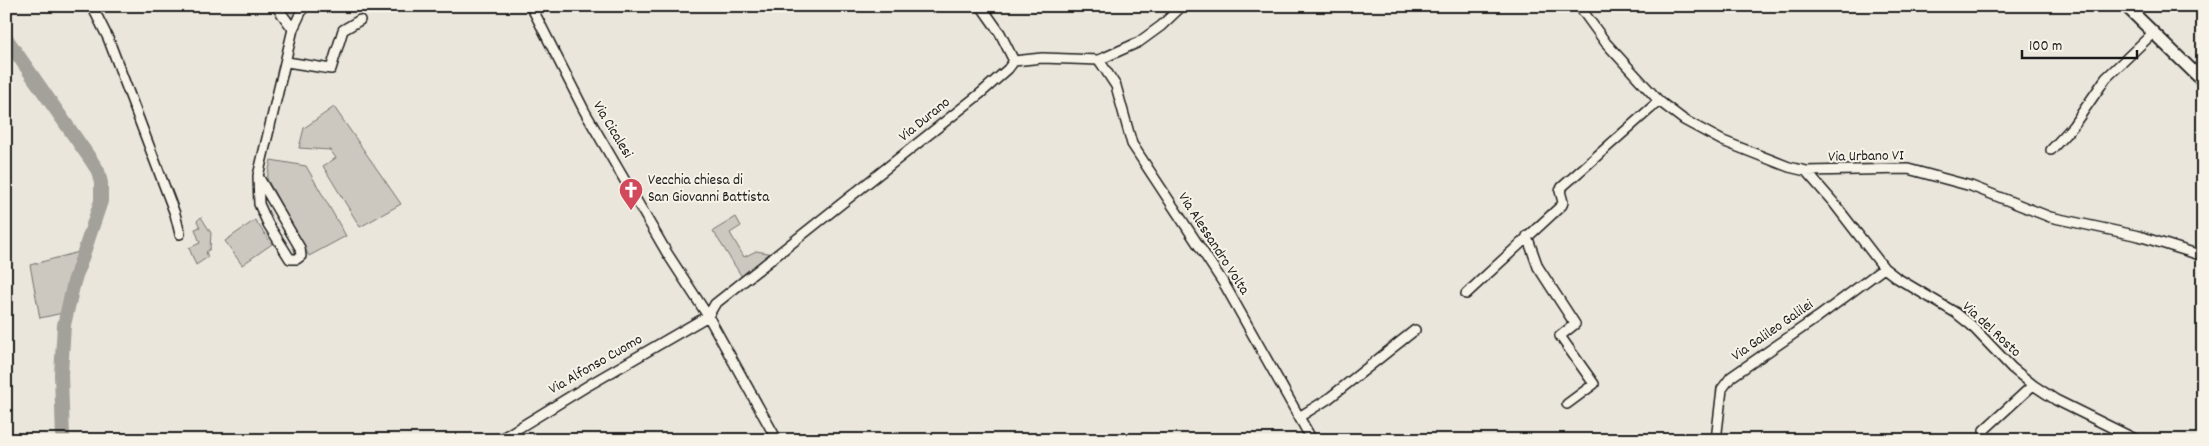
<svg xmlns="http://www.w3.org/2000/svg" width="2209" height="446" viewBox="0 0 2209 446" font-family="Dekko,sans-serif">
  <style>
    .green { fill: #ccc8c0; stroke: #74726e }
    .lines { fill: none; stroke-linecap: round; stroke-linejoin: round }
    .river { stroke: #a3a19a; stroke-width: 14 }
    .minor-casing { stroke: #1c1c1c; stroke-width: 12 }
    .tertiary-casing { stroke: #1c1c1c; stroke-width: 15 }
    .minor { stroke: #f7f3e8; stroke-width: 9 }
    .tertiary { stroke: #f7f3e8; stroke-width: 11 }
    .labels { text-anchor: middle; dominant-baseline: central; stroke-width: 4; stroke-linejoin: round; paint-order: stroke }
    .street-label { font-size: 15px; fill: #1c1c1c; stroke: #f7f3e8 }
    .poi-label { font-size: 15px; fill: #1c1c1c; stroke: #f7f3e8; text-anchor: start }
  </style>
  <rect width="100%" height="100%" fill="#eae6dc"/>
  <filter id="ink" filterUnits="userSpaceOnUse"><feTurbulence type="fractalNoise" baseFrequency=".02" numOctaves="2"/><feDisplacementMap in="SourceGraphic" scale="10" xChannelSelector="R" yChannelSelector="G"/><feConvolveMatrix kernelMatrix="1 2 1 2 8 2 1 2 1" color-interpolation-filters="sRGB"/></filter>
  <g filter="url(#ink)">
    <path class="green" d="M281,6H301L292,21Z
      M334,107L401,204L360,227L323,166L336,158L330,150L299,148L304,128Z
      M271,160L306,166L346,236L309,256L267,179Z
      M201,217L211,233L210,249L206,252L208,257L196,265L189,248L200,243L195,229L200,227L197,221Z
      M736,217L741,226L730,233L744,257L756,251L774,254L742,277L713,231Z
      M255,220L272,244L242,265L225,241Z
      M79,252L63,313L40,318L30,265Z"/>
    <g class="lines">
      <path class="river" d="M6,38L91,160L98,171L101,183V201L74,282L64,325L61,374L63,440"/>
      <defs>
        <path id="minor" d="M92,6L108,38L175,214L180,234
          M276,6L293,29
          M531,6L585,112L667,253L708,316L777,440
          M981,6L1000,33L1014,61
          M1579,6L1606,43L1659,101L1684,120L1723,141L1789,167L1806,171L1908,169L1971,186L2050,217L2139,236L2203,256
          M1099,60L1116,86L1132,144L1226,287L1312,440
          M287,62L331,69L343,30L360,20
          M2051,150L2073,126L2106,78L2153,33
          M1806,171L1833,202L1884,268L1897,278L1956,313L1971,325L2012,368L2033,385L2056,400L2137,440
          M258,176L300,248L301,256L297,259H290L268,224L259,204L258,176L293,29L304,6
          M1527,236L1538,267L1575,324L1560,336L1594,384L1567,404
          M1466,294L1562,205L1563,202L1560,191L1562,187L1659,101
          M1299,417L1328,399L1415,330
          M499,440L589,385L708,316L715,304L981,93L1008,69L1014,61L1042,58L1099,60L1139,42L1161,26L1182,6
          M1716,440L1722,389L1731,377L1818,317L1884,268
          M1986,440L1984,430L2033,385"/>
        <path id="tertiary" d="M2126,6L2203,81"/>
      </defs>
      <use href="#minor" class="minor-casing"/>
      <use href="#tertiary" class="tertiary-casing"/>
      <use href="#minor" class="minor"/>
      <use href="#tertiary" class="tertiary"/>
    </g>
  </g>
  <defs>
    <symbol id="church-pin" viewBox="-11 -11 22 30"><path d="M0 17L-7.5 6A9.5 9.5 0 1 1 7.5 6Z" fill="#d1495b" stroke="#f7f3e8"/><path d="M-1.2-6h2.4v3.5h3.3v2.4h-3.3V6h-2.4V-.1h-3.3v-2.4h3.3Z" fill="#fff"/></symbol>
  </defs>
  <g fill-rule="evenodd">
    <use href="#church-pin" x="617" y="176" width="28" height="38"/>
  </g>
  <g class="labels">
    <g class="street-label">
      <text transform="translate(925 120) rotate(-39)">Via Durano</text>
      <text transform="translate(612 130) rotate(59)">Via Cicalesi</text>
      <text transform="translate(1866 157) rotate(-1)">Via Urbano VI</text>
      <text transform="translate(1213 244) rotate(57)">Via Alessandro Volta</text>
      <text transform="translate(1991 330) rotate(43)">Via del Rosto</text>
      <text transform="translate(1773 331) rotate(-35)">Via Galileo Galilei</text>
      <text transform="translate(596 365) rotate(-30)">Via Alfonso Cuomo</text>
    </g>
    <g class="poi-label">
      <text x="648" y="181">Vecchia chiesa di<tspan x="648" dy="17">San Giovanni Battista</tspan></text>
    </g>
  </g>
  <rect width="2209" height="446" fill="none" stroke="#f7f3e8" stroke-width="25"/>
  <rect x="12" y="12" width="2184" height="421" fill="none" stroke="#1c1c1c" stroke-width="2" filter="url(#ink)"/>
  <path d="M2022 50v8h115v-8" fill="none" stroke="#1c1c1c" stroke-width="2.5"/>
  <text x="2029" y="50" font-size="15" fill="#1c1c1c" stroke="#f7f3e8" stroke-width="4" paint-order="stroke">100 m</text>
</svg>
